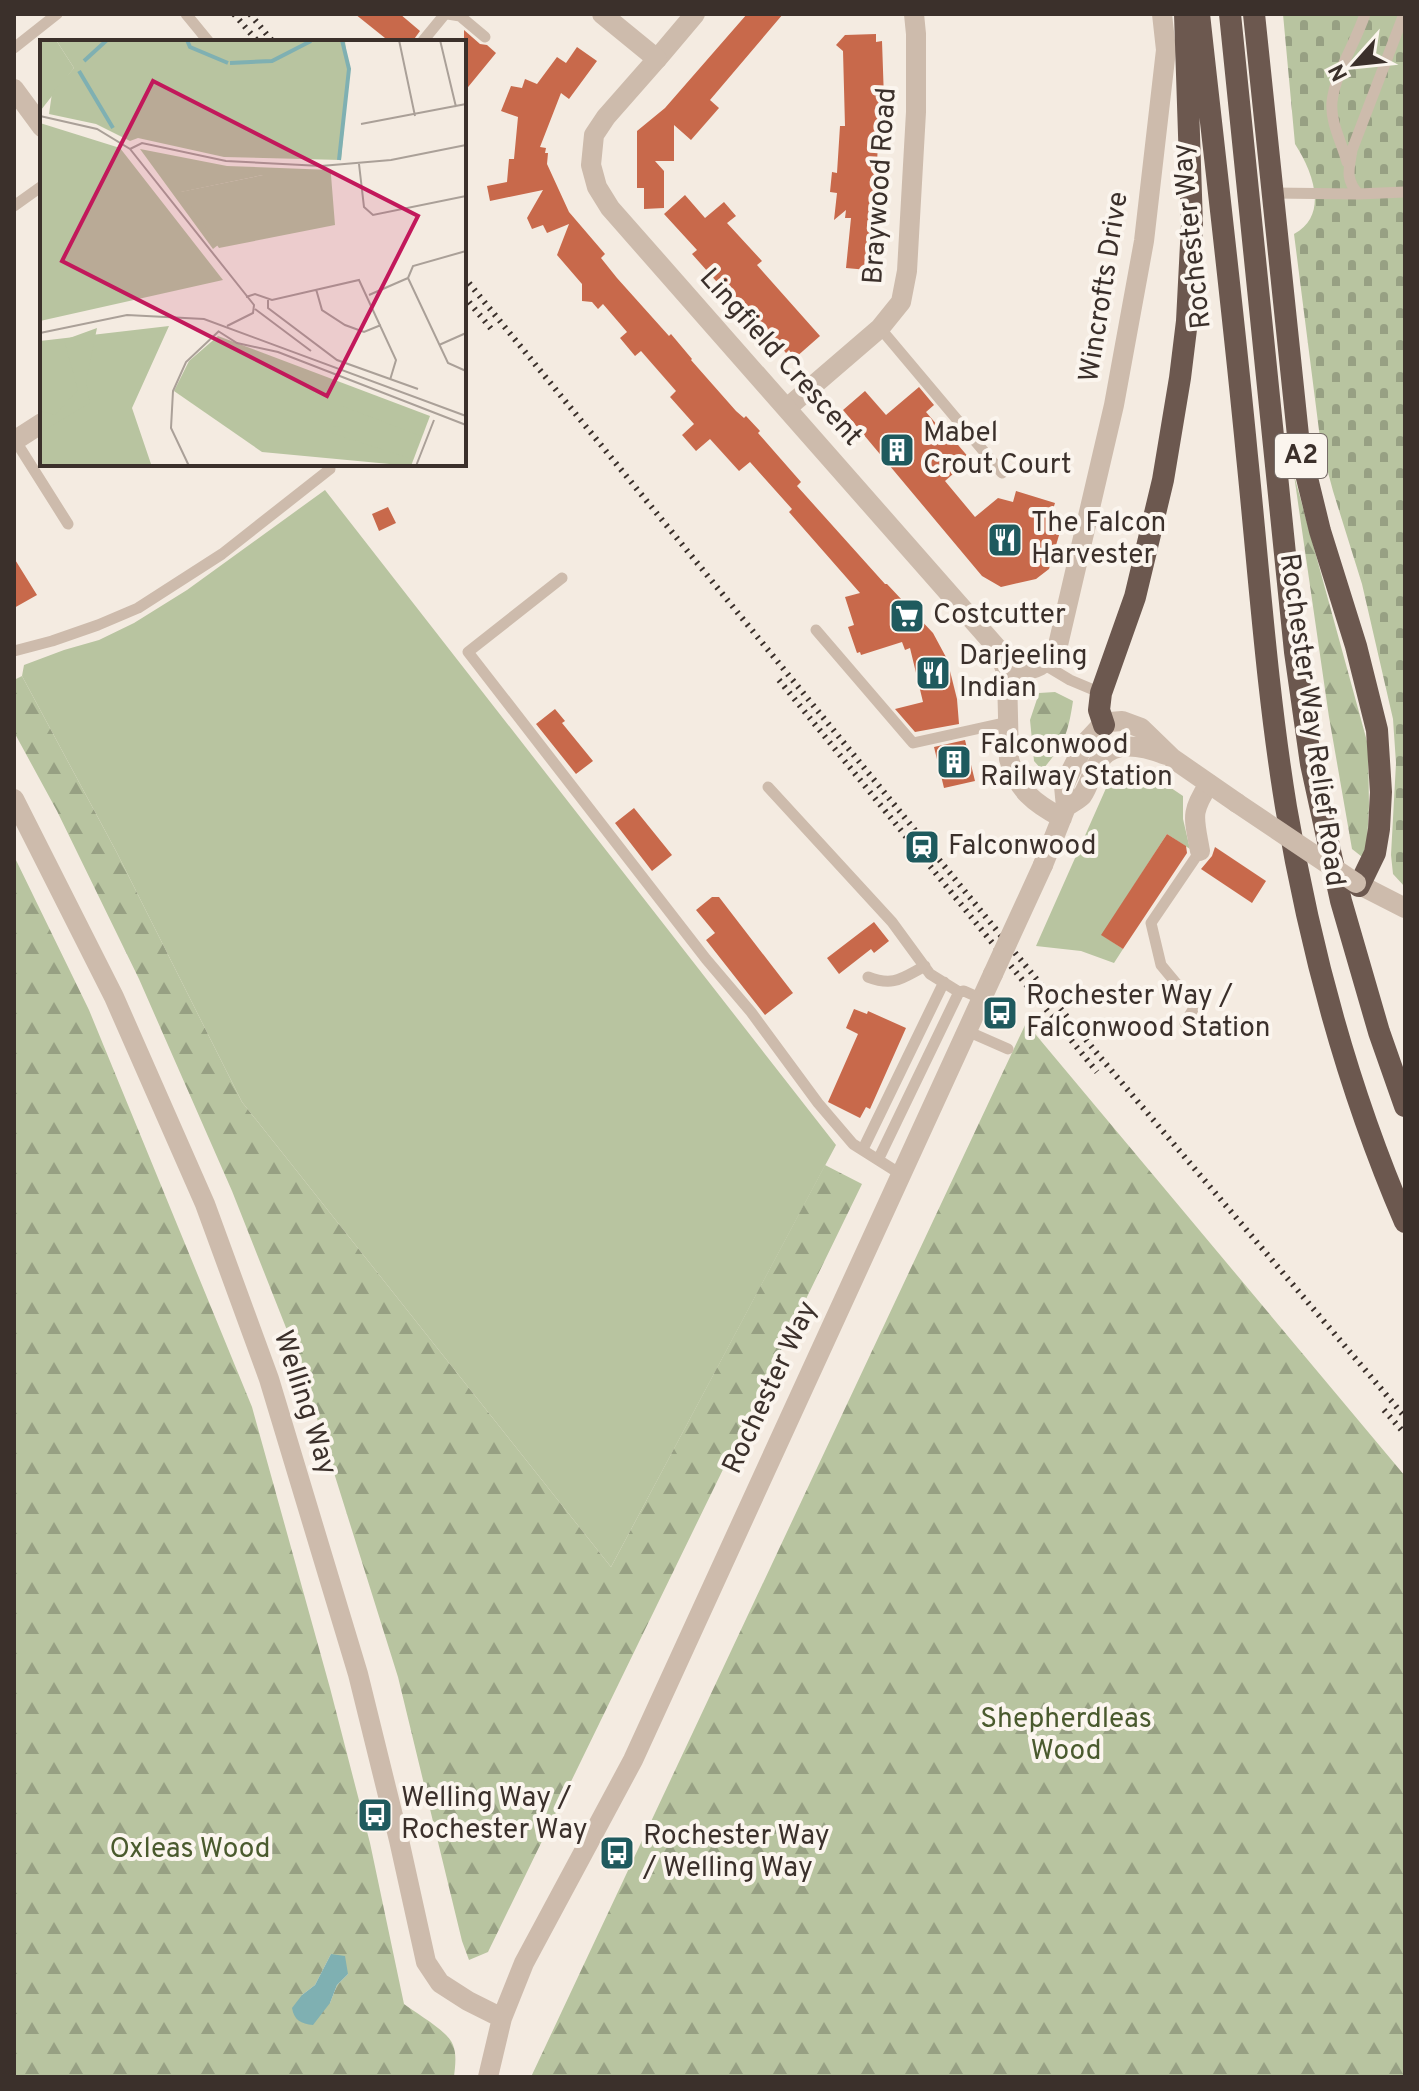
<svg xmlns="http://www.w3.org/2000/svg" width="1419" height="2091" viewBox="0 0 1419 2091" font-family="Overpass,sans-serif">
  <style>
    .green { fill: #b8c4a0 }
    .forest { fill: url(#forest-firs); fill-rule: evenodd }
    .cemetery { fill: url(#cemetery-stones) }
    .water { fill: #7fb0b2 }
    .building { fill: #c8694b }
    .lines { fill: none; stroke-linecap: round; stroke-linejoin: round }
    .service { stroke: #cdbbac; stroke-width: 11 }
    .minor { stroke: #cdbbac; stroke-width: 20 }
    .tertiary { stroke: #cdbbac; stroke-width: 20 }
    .trunk { stroke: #6c584f; stroke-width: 22 }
    .rail { stroke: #3b302b; stroke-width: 6; stroke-dasharray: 2 6; stroke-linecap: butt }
    .tertiary-bridge { stroke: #cdbbac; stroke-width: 20 }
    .labels { text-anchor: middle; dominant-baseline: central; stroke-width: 8; stroke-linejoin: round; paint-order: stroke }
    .shield { fill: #fbf5ee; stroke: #756b66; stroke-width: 2 }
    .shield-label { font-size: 26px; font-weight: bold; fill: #3b302b }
    .street-label { font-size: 28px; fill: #3b302b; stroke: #fbf5ee }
    .poi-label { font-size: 28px; fill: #3b302b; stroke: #fbf5ee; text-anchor: start }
    .park-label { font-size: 28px; fill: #4a5a2e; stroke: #fbf5ee }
    .inset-river { fill: none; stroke: #7fb0b2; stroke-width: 4 }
    .inset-road { fill: none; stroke: #aaa098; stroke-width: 2 }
    .view { fill: #c2185b; fill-opacity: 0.15; stroke: #c2185b; stroke-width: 4 }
    .inset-edge { fill: none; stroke: #3b302b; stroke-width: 4 }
  </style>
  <defs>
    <pattern id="forest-firs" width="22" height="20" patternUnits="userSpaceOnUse" patternTransform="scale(2)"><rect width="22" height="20" fill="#b8c4a0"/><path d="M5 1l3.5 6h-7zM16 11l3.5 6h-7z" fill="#97a083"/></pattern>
    <pattern id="cemetery-stones" width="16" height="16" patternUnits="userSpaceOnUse" patternTransform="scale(2)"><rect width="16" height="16" fill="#b8c4a0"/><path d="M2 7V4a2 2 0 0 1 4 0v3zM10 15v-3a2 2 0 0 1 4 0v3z" fill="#97a083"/></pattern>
  </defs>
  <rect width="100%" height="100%" fill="#f4ebe1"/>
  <path class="green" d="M325,490L836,1145L611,1567L242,1102L116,851L22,676L24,665L64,650L99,640L134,623L187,590Z
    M1140,767L1183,796V819L1190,849L1167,834L1102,935L1123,949L1114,963L1081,951L1036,946L1111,777Z"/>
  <path class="forest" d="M1294,475L1368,745L1369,806L1366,860L1352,849L1329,717Z
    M22,676L116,851L242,1102L611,1567L825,1165L862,1184L488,1952L469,1960L462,1941L398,1677L298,1358L232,1191L139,979L57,811L14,732V680Z
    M1055,692L1073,701C1068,734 1064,745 1042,770L1034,761L1030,720L1039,693Z
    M14,856L89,1010L252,1407L330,1688L370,1843L404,2004C417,2014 448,2031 453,2045C457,2055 455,2067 454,2077H14ZM331,1954L348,1974L337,1985L330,2003L302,1995L315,1985Z
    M1026,1023L1405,1476V2077H531Z"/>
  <path class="cemetery" d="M1283,14H1405V887L1393,874L1391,855L1396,763L1393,719L1362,584L1333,491L1321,446L1294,234C1330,215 1312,170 1295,144Z"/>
  <path class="water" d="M331,1954L345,1956L348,1974L337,1985L330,2003L313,2025C301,2024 294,2020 292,2008L302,1995L315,1985Z"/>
  <path class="building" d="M355,14H400L420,31L412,42H390Z
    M747,14H783L710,100L719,108L691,140L674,125V161H655L664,171V208L644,209V188H637V131L665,108Z
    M464,30L480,44L487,45L496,53L464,92Z
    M876,34V42L882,41L884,99H880L875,207L868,270L846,268L851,218H845L846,210L834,220L837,193L830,192L832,172L837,173L840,126H845L843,51L836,45L845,35Z
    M577,47L597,61L569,99L561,93L540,147L546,148L545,153H548L547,164L569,212L605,254L601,258L617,278L669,336L671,334L692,359L691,360L736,411L744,418L746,416L760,431L758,433L801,482L797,486L885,584H887L933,633L947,659L957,699L959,724L915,732L895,709L923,702L910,648L905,650L902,642L861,655L860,652L857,653L848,627L854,625L845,597L860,593L789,512L792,509L750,462L739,471L710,439L696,451L682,435L694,424L670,397L676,391L641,351L635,356L620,338L627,332L603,304L598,309L592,302L582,301V284L557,255L569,224L547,233L543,225L532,229L527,218L543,190L490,201L487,186L507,182L509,159H514L518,117L501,111L511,86L522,88L525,79L537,84L557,57L566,63Z
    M685,195L705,218L724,202L736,216L727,223L762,261L757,265L820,336L795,358L789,350L786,353L761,323L760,324L752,316L749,318L692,254L697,250L664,214Z
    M919,387L934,405L926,412L951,441L953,439L970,459L945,481L975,517L998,498L1013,502L1016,491L1055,503L1049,522L1062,525L1049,569L1036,579L1001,587L982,576L843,410L865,391L886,415Z
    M388,507L396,523L379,531L372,514Z
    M14,558L37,595L14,608Z
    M555,709L565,721L562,723L593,761L576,774L536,724Z
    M965,740L975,781L944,788L934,747Z
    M634,808L672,855L652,871L615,823Z
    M1167,834L1186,846L1187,853L1123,949L1101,935Z
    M1215,847L1266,881L1252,903L1201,869L1212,856Z
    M712,897H719L793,993L765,1015L706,940L715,933L696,910Z
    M874,922L889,941L874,953L871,949L839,974L827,958Z
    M854,1009L867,1014L868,1011L906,1028L870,1109L866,1107L860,1118L828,1102L858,1034L846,1028Z"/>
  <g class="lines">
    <path class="service" d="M186,14L209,42
      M448,14L460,16L485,37
      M1404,14L1352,150C1349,170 1345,178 1358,194L1405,192
      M422,42L445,14
      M14,48L57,14
      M1347,162C1342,143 1330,122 1332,102C1335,73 1356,42 1365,14
      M1272,193L1358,194
      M14,206L42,186
      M880,328L1002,473
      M15,440L68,524
      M562,578L468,652L706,959L751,1012L818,1103L853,1144L902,1175
      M816,630L913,743L1008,722
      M14,651L52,641L98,625L138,608L222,554L330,469
      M1045,665L1070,680L1101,693
      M768,787L892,922L930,974L959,992L964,991L982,999
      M868,977C894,987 902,978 925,966
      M1185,1023L1195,1006L1161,965L1151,923L1200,851
      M967,1031L1008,1049
      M863,1149L944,982
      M878,1160L959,992"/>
    <path class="minor" d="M657,59L695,14
      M14,89L42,127
      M787,408L880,328L901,302L907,271L916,112V34L914,14
      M14,441L42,423
      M1007,674C1033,669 1044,670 1058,645L1114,405L1144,241L1166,50L1162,14
      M1200,851C1194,817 1190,813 1209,784"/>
    <path class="tertiary" d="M602,14L657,59L606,117L594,135L591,165L597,187L610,208L998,649L1007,674L1009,759C1018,791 1034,803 1062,818
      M14,799L114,997L205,1204L269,1379L358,1674L399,1840L426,1962L440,1983L468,2001L502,2018
      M1066,807C1070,804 1078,800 1082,796C1088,788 1091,775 1096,766C1110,738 1142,746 1166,755
      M1043,865L1066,807L1064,786L1068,777L1085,743L1098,729L1110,722L1122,721L1141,728L1172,758L1237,803
      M1356,883L1405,908
      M488,2077L502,2018L524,1963L633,1760L993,974"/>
    <path class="trunk" d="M1199,14C1215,161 1233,309 1247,456C1259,573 1267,691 1286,807C1310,948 1348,1090 1405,1222
      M1230,14L1295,652L1311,764L1341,901L1379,1032L1405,1106
      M1254,14L1299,445L1320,531L1356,646L1377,730L1381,792L1379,829L1375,853L1359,886
      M1104,725L1099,710L1101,693L1135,597L1163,480L1180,378L1187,321L1192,225L1185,14"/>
    <path class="rail" d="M234,14L258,42
      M250,14L273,42
      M464,277L1100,1057L1405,1417
      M464,296L493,331
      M779,680L1097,1072
      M1384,1410L1405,1434"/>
    <path class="tertiary-bridge" d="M1237,803L1356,883
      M993,974L1043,865"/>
  </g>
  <defs>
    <symbol id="building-square" viewBox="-11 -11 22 22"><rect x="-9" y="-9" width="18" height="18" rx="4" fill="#1f5a5e" stroke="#fbf5ee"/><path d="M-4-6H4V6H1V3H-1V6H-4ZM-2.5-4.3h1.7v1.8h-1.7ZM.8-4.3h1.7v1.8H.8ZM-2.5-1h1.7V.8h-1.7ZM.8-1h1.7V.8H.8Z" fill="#fff"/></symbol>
    <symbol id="restaurant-square" viewBox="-11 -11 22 22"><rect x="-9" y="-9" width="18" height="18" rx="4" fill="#1f5a5e" stroke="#fbf5ee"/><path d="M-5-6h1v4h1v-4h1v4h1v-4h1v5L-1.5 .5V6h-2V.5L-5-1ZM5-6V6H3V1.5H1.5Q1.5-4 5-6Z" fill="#fff"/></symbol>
    <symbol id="supermarket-square" viewBox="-11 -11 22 22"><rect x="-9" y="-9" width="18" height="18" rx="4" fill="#1f5a5e" stroke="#fbf5ee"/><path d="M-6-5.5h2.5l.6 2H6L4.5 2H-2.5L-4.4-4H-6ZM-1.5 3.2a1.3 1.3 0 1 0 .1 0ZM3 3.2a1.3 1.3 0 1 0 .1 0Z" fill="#fff"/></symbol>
    <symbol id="station-square" viewBox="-11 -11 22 22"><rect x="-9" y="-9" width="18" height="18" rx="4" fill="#1f5a5e" stroke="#fbf5ee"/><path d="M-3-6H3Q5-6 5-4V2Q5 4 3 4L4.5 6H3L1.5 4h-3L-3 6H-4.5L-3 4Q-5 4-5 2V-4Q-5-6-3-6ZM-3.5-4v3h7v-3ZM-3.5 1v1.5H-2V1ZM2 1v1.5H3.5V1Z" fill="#fff"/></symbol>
    <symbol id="bus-square" viewBox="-11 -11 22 22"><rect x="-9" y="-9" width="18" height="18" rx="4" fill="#1f5a5e" stroke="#fbf5ee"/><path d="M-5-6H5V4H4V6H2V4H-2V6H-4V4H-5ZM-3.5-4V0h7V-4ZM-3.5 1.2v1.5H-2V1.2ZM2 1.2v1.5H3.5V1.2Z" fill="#fff"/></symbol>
  </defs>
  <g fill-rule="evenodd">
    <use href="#building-square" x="877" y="430" width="40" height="40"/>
    <use href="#restaurant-square" x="985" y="520" width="40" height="40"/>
    <use href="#supermarket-square" x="887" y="596" width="40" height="40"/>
    <use href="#restaurant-square" x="913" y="653" width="40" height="40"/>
    <use href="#building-square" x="934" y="742" width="40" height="40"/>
    <use href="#station-square" x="902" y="827" width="40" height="40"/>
    <use href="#bus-square" x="980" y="993" width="40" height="40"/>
    <use href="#bus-square" x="355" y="1795" width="40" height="40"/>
    <use href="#bus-square" x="597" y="1833" width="40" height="40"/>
  </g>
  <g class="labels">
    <rect class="shield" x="1275" y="434" width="52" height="44" rx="6"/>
    <g class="shield-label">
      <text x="1301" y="456">A2</text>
    </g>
    <g class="street-label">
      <text transform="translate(881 186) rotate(-86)">Braywood Road</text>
      <text transform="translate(1193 236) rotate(-96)">Rochester Way</text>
      <text transform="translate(1105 287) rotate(-81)">Wincrofts Drive</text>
      <text transform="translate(780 358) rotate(48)">Lingfield Crescent</text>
      <text transform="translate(1311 720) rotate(82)">Rochester Way Relief Road</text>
      <text transform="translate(771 1388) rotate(-65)">Rochester Way</text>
      <text transform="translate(304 1403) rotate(72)">Welling Way</text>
    </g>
    <g class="poi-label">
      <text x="923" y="434">Mabel<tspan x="923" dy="32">Crout Court</tspan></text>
      <text x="1031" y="524">The Falcon<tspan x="1031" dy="32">Harvester</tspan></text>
      <text x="933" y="616">Costcutter</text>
      <text x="959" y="657">Darjeeling<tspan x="959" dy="32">Indian</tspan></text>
      <text x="980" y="746">Falconwood<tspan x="980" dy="32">Railway Station</tspan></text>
      <text x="948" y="847">Falconwood</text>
      <text x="1026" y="997">Rochester Way /<tspan x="1026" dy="32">Falconwood Station</tspan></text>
      <text x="401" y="1799">Welling Way /<tspan x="401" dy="32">Rochester Way</tspan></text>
      <text x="643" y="1837">Rochester Way<tspan x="643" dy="32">/ Welling Way</tspan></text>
    </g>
    <g class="park-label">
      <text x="1066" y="1720">Shepherdleas<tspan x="1066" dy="32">Wood</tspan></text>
      <text x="190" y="1850">Oxleas Wood</text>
    </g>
  </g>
  <g transform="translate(40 40)">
    <rect width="426" height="426" fill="#f4ebe1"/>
    <path d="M0,0H16L34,28L1,70ZM223,135H291L295,185L179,208L140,152ZM129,286L92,368L111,424L0,426V301Z" fill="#b8c4a0"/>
    <path d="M16,0H305L308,40L301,120L184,117L98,98L90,101L56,84L9,74L12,53L34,28ZM0,83L80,108L183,240L0,281ZM100,109L187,126L291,130V135H223L141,152L178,205L173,209ZM57,288L46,342L50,363L0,393V371L15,375L38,350L24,300Z" fill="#b8c4a0"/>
    <path d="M178,296L390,376L371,426L222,412L134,351L149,321Z" fill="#b8c4a0"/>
    <path d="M302,366L381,396L372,419L291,393L294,386L299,387Z" fill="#b8c4a0"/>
    <path class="inset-river" d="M147,0L150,7L188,23M44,21L67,0M190,23L232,21L271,1M39,31L73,88M299,120L309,29L302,0"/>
    <path class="inset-road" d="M359,0L375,76M400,0L416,67M0,76L57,89L90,109L214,265L213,273L187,286M321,84L426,64M90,109L102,103L186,121L281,126L351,120L426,105M319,124L324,167L333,175L426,156M368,238L408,323L426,331M368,238L373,226L426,211M276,249L282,270L305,285L324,292L341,285M329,255L368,238M206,257L215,254L232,260L319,240L356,320L350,340M228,260V268L297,320L378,349M215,269L271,311M178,291L197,303L238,312L426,385M0,293L87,275L164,279L426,376M399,305L426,293M149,426L131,388L133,351L146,322L179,291M376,426L394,380"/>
    <path class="view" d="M113,41L378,176L287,356L22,221Z"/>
    <rect width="426" height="426" class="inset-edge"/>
  </g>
  <rect width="1419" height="2091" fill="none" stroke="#3b302b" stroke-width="32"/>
  <g transform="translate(1355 64) rotate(243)" stroke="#fbf5ee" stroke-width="6" paint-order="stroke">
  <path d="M0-6L14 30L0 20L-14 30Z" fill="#3b302b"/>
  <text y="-12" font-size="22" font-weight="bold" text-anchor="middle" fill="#3b302b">N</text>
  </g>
</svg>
